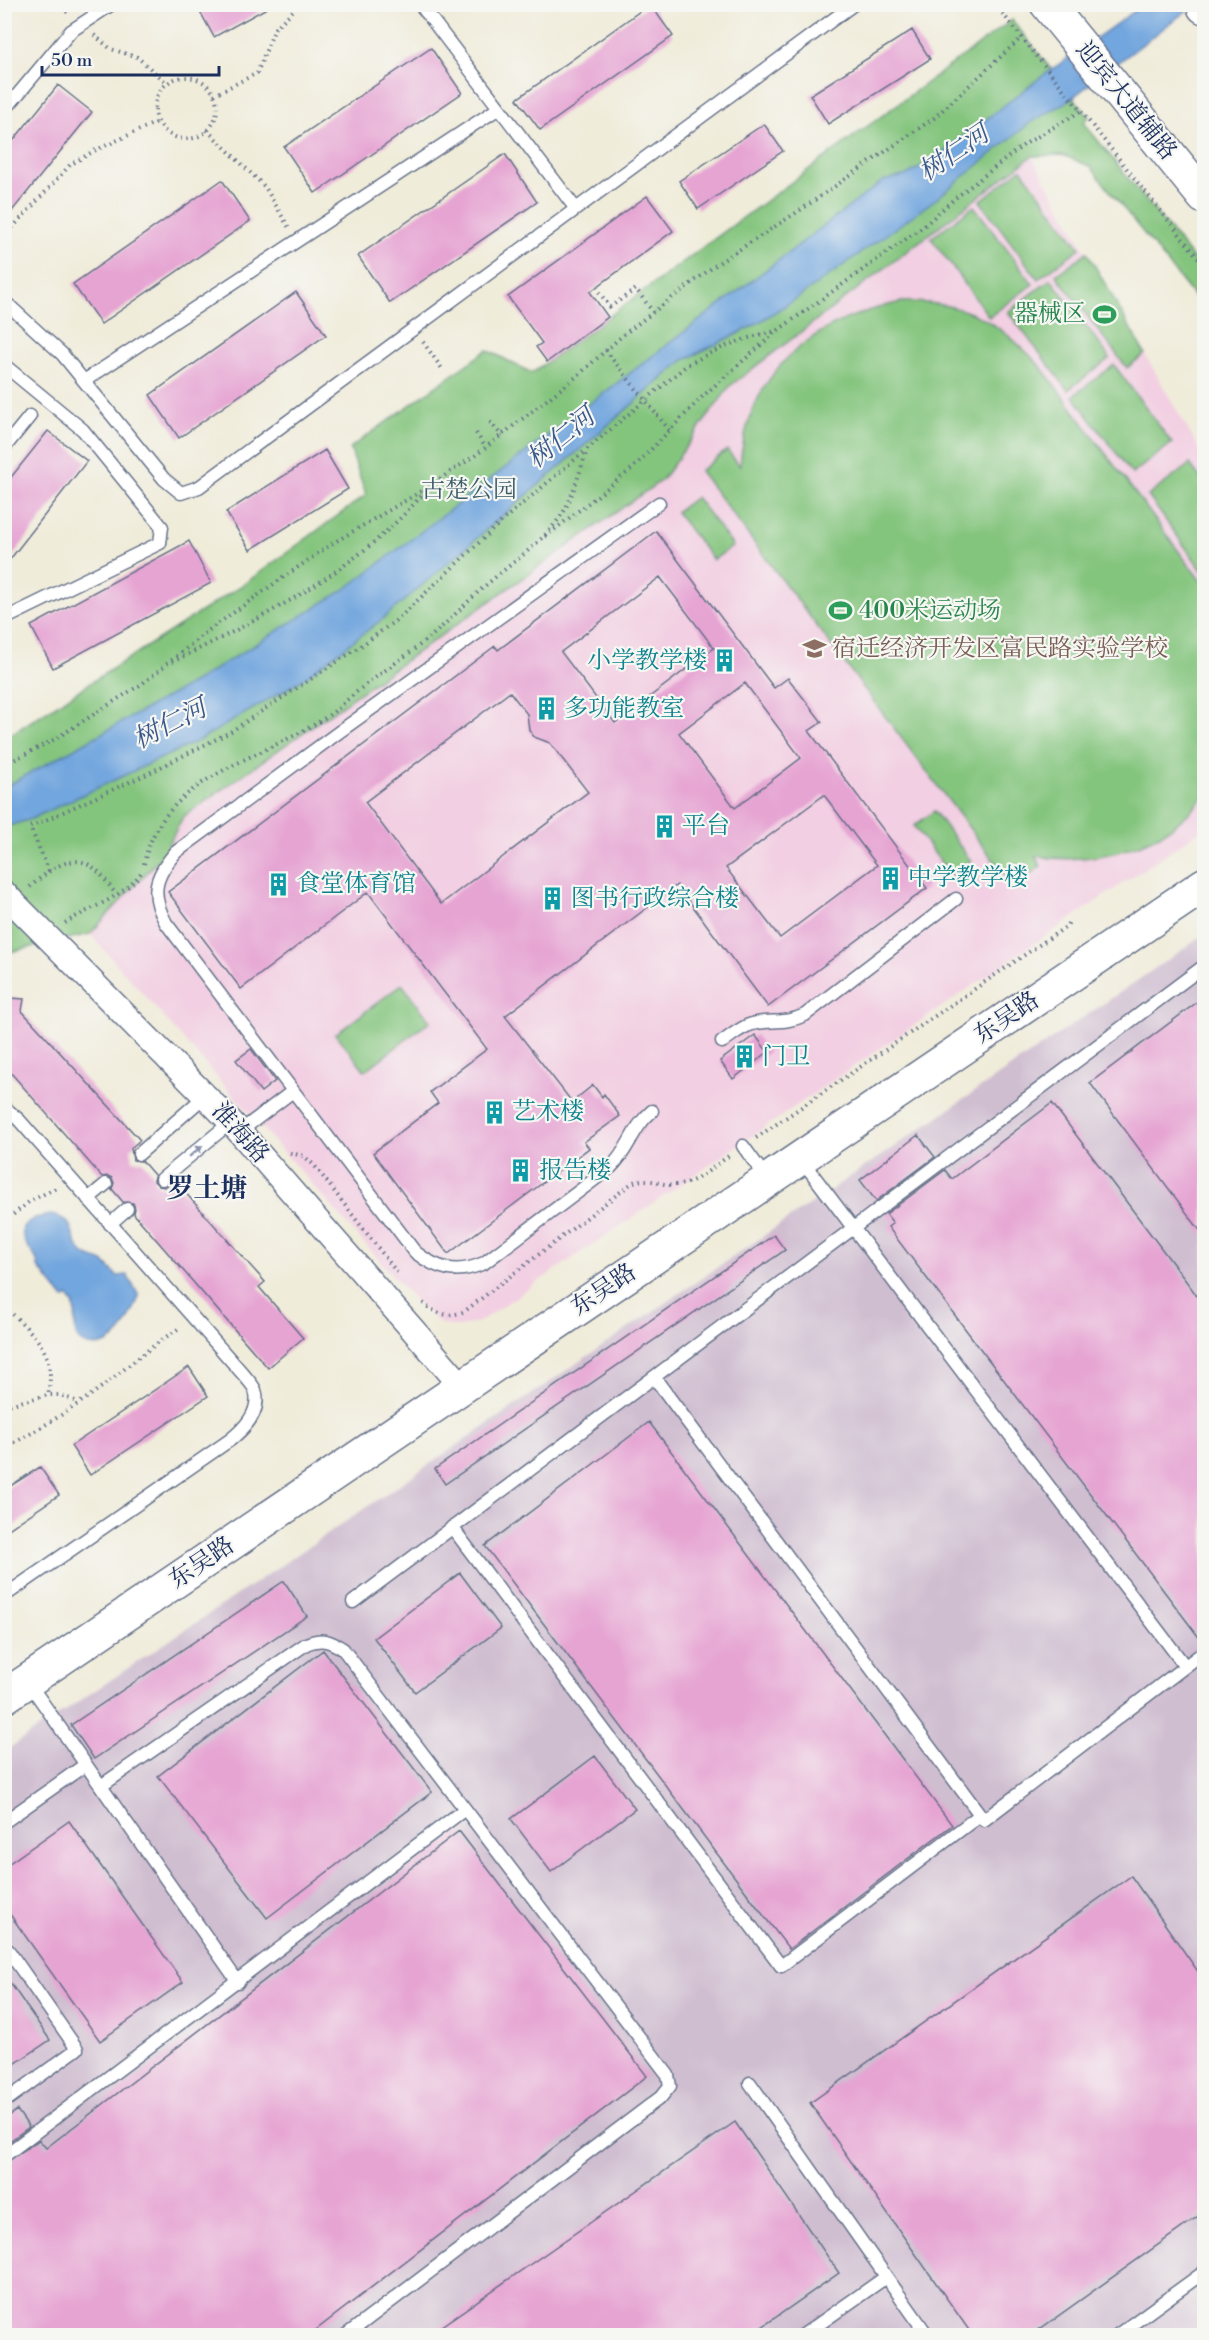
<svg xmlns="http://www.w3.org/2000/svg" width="1209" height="2340" viewBox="0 0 1209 2340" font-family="'Libre Bodoni','Noto Serif SC',serif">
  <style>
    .built { fill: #f2cfe2 }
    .industrial { fill: #cfbdd0 }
    .green { fill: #84c57e; stroke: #507a6e; stroke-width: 1.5 }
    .water { fill: #72a6de; stroke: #466a9e; stroke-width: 1.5 }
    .building { fill: #e6a4d3; fill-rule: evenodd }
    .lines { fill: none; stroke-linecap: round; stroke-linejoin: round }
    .lane-casing { stroke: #667189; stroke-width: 15 }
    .street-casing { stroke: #667189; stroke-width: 27 }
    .secondary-casing { stroke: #667189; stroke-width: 36 }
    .primary-casing { stroke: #667189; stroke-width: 36 }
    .highway-casing { stroke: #667189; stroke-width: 36 }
    .path { stroke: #667189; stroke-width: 4; stroke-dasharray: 1.5 4.5; stroke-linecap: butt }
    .lane { stroke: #fff; stroke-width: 12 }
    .street { stroke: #fff; stroke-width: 24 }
    .secondary { stroke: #fff; stroke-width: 33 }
    .primary { stroke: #fff; stroke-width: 33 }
    .highway { stroke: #fff; stroke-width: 33 }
    .path-bridge { stroke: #667189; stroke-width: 4; stroke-dasharray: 1.5 4.5; stroke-linecap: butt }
    .oneway { fill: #8d97ae }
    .labels { text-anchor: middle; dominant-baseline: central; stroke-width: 4.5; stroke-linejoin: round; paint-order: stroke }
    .street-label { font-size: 24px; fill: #1b2f5e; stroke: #f6f6f2 }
    .leisure-label { font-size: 24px; fill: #27864d; stroke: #f6f6f2; text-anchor: end }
    .park-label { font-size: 24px; fill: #3a5c68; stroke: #f6f6f2 }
    .education-label { font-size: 24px; fill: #785e54; stroke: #f6f6f2; text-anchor: start }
    .culture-label { font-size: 24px; fill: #0d838f; stroke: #f6f6f2; text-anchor: start }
    .water-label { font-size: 26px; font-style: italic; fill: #39598b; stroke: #f6f6f2 }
    .quarter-label { font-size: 27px; font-weight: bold; fill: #1b2f5e; stroke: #f6f6f2 }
  </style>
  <rect width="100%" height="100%" fill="#f6f6f2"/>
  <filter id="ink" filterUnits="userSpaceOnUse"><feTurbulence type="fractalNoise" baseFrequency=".0167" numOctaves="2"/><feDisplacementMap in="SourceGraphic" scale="12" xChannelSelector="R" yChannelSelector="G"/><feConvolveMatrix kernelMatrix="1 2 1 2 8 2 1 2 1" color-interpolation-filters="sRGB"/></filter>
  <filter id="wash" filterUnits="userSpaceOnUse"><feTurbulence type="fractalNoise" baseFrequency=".008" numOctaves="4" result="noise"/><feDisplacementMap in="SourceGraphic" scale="24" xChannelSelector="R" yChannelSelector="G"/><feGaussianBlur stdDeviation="1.35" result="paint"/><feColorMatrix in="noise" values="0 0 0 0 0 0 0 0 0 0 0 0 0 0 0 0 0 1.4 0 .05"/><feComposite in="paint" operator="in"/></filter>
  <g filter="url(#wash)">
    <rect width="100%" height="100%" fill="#f0ecda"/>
    <path class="built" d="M1032,156L1204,458V828L479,1322L458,1327L441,1324L418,1304L90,934L163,855L183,817L662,480L730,386Z"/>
    <path class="industrial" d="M1204,935V2335L5,2336V1751L295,1556Z"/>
    <path class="green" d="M1012,20L1089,117L1083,122L1204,272V309L1090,166L1062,155L1032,156L730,386L662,480L183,817L163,855L90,934L5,953V738L244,584L366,495L350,448L487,350L532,373Z
      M1021,169L1080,248L1038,279L980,201Z
      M974,206L1033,284L989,317L931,238Z
      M1087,252L1145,354L1127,368L1056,275Z
      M1051,279L1110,358L1068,390L1008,312Z
      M902,302C966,301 999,321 1041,367L1204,585V796C1165,847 1097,866 1035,856L1041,866L1013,886L700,471L727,450L740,466C748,370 813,320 902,302Z
      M1114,365L1172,443L1132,474L1073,396Z
      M1190,464L1204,483V573L1148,496Z
      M696,497L733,546L713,560L676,512Z
      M934,811L971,861L951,876L914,826Z
      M402,984L430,1021L365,1071L336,1034Z"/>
    <path class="water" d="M1143,5H1194L1065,103L1031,122L936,199L796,299L753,326L684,360L384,618L300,681L200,740L31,819L5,827V787L196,681L347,588L883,181L907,175L933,160L1041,77Z
      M50,1215C79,1219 67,1236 82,1252C88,1259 96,1258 103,1262C108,1265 113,1272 117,1276L127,1275L139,1296C132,1316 116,1351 89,1345C84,1344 79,1342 77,1337C71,1322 82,1314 68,1296L64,1299L38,1267C38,1251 20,1248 23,1227L35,1218Z"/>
    <g id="blocks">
      <path class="building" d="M196,4H274L214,37Z
        M650,4L673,36L540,130L517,99Z
        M912,30L930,59L828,124L810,95Z
        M431,48L462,93L315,193L284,147Z
        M58,85L92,112L4,221V152Z
        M764,124L783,151L698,209L679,181Z
        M505,154L537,202L390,303L358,256Z
        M222,180L250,221L101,324L73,284Z
        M647,196L673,231L590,292L608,317L547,362L536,347L542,343L508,297Z
        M296,292L326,335L179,438L150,395Z
        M48,431L87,461L4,567V486Z
        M325,450L348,489L250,550L226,512Z
        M656,531L774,688L788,678L822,722L809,731L927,888L768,1007L677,885L505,1016L572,1102L593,1085L602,1097L604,1094L620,1116L584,1142L589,1148L448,1254L373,1153L438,1103L430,1092L487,1049L368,892L241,989L168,892L495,646L498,650ZM660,577L714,648L615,723L561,652ZM745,683L801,758L735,808L679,733ZM510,692L527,714L529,730L534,737L550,743L588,792L441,904L365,802ZM824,795L877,865L780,938L726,868Z
        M189,541L211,583L53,668L31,626Z
        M4,992L10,998L24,999L22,1011L140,1140L131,1148L133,1160L142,1161L155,1176L154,1181L159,1186L165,1187L174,1180L265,1282L259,1287L303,1338L268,1368L134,1214L135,1208L133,1203L123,1202L112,1189L114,1183L112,1178L108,1176L102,1177L4,1065Z
        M1204,997V1236L1090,1083Z
        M755,1035L768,1052L733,1079L720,1061Z
        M251,1049L275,1081L261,1092L236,1060Z
        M1052,1103L1204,1305V1644L888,1227L893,1223L886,1214L945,1170L952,1179Z
        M918,1135L935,1157L876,1201L860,1180Z
        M774,1235L785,1250L445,1484L435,1469Z
        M189,1367L208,1396L90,1475L71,1446Z
        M649,1422L952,1825L789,1949L485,1546Z
        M40,1467L59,1495L4,1532V1490Z
        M460,1573L501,1628L415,1692L374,1638Z
        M284,1581L307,1616L94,1759L71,1725Z
        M323,1650L432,1792L267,1918L158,1776Z
        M595,1756L635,1809L551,1872L511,1819Z
        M69,1821L183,1982L100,2041L4,1906V1867Z
        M459,1831L647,2076L308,2336H4V2164L39,2140L46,2148Z
        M1131,1876L1204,1980V2212L1030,2336H973L810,2103Z
        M4,1974L50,2040L4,2071Z
        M17,2110L29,2127L4,2145V2120Z
        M735,2122L839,2273L749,2336H427Z"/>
    </g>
  </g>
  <g filter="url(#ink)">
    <use href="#blocks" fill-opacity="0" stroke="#667189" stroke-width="1.5"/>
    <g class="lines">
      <defs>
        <path id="lane" d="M420,4L576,209
          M4,111L71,31L112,4
          M4,301L62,354L164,479L181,493L199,487L854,4
          M4,365L83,430L162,527L160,543L4,619
          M84,381L499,108
          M4,448L30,416
          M722,1042C731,1036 741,1027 752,1024C772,1019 783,1025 805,1015L956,899
          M4,1107L19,1120L243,1374C247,1379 253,1385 255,1390C262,1411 244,1429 230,1440L4,1596
          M652,1111C632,1128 629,1150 611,1167L484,1263C457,1275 438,1270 415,1252L166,923C150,894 154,877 176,852L339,732L659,503
          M239,1132L293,1091
          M743,1146L767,1179
          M139,1154L206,1095
          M801,1159L1185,1666
          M162,1179L231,1122
          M88,1199L106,1184
          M110,1224L127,1209
          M654,1377L984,1820L1204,1652
          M452,1527L781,1966L980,1815
          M353,1602L1204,966
          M28,1682L238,1982
          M101,1786L306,1644C321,1638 329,1640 343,1649L668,2075L670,2086L661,2097L345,2336
          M4,1822L85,1765
          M4,1953L8,1950L77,2049L4,2102
          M750,2083L928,2336
          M4,2156L465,1809
          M802,2336L886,2277
          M1116,2336L1204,2272"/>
        <path id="street" d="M4,893L231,1122L462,1386"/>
        <path id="secondary" d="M4,1697L1204,885"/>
        <path id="primary" d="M1047,4L1204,197"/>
        <path id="highway" d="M1203,4L1204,7"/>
      </defs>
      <use href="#lane" class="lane-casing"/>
      <use href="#street" class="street-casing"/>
      <use href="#secondary" class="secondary-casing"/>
      <use href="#primary" class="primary-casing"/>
      <use href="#highway" class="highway-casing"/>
      <path class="path" d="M57,4L68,13
        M995,4L1204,265
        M94,35L111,49L137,57L167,83
        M155 108a31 31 0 1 1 62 0a31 31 0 1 1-62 0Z
        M214,95L257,73L275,28L300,4
        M207,130L265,187L289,228
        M4,237L70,165L94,151L157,122
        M599,292L610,307L636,289L653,312
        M423,342L443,370
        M606,350L613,360
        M657,415L669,430
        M490,422L502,436
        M476,433L486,448
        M545,537L633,468L703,396L777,331L923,227L954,199L1025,144L1081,111
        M172,662C264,617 360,570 427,489
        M4,765L55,739L143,683L209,630L278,581L333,543L415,495L476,455L576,377L623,335L717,264L802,209L934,118L1021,38
        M144,864C162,773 267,760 332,713C341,706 350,697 359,690C382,672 406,656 429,638C451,620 470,598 492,580C518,558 546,540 564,511C574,493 580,470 587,451
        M49,871L30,827L145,775L230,732L358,648L399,618L503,520L687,365C718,348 742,338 777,331
        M30,887C47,872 73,849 95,869C103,875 109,886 116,894
        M65,923C89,908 124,897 141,873
        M756,1138L1067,926L1069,921
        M290,1153L304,1156L314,1165L399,1275
        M4,1222L30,1201L56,1188
        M423,1303C437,1315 448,1318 465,1311L632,1183C648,1175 659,1186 675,1185C695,1185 714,1166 730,1155
        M4,1306C34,1335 57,1351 48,1395
        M4,1406L48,1395H60L78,1402
        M4,1449C39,1429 75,1408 107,1383C131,1364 154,1344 181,1327"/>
      <use href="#lane" class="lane"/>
      <use href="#street" class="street"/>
      <use href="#secondary" class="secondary"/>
      <use href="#primary" class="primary"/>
      <use href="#highway" class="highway"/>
      <path class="path-bridge" d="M613,360L657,415"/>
    </g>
    <defs><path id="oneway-solid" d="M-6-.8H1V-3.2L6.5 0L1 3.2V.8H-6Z" transform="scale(1.5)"/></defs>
    <use class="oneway" href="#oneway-solid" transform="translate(196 1151) rotate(-40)"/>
  </g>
  <defs>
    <symbol id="stadium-bare" viewBox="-9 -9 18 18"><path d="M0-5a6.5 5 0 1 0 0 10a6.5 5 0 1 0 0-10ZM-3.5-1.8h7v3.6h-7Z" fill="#2e9e5b" stroke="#f6f6f2" stroke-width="2.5" paint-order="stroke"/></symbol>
    <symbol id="school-bare" viewBox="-9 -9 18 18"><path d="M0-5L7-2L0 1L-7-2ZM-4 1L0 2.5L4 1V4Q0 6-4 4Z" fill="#8d6e63" stroke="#f6f6f2" stroke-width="2.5" paint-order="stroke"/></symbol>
    <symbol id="building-bare" viewBox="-9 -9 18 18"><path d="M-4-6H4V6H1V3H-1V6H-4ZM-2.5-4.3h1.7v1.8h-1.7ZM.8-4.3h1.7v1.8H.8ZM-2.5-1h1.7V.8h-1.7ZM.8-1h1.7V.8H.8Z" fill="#0f9aa8" stroke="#f6f6f2" stroke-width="2.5" paint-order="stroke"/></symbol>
  </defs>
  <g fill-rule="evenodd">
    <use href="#stadium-bare" x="1088" y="298" width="33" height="33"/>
    <use href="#stadium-bare" x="824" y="594" width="33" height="33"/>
    <use href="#school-bare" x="798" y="632" width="33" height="33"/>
    <use href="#building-bare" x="708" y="644" width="33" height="33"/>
    <use href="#building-bare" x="530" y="692" width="33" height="33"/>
    <use href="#building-bare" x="648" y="810" width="33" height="33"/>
    <use href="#building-bare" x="874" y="862" width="33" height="33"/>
    <use href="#building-bare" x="262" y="868" width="33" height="33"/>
    <use href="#building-bare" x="536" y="882" width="33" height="33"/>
    <use href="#building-bare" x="728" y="1040" width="33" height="33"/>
    <use href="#building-bare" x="478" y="1096" width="33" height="33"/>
    <use href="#building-bare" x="504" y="1154" width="33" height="33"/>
  </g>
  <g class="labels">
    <g class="street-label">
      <text transform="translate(1126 101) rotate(51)">迎宾大道辅路</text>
      <text transform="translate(1007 1018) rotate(-34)">东吴路</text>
      <text transform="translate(240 1133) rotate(48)">淮海路</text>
      <text transform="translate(604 1290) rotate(-34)">东吴路</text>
      <text transform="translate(202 1563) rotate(-34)">东吴路</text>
    </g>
    <g class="leisure-label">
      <text x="1086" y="314">器械区</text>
      <text x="859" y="611" text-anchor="start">400米运动场</text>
    </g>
    <g class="park-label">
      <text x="469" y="490">古楚公园</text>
    </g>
    <g class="education-label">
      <text x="832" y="649">宿迁经济开发区富民路实验学校</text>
    </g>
    <g class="culture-label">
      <text x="707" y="661" text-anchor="end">小学教学楼</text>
      <text x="564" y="709">多功能教室</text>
      <text x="682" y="826">平台</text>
      <text x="908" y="878">中学教学楼</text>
      <text x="296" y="884">食堂体育馆</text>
      <text x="571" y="899">图书行政综合楼</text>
      <text x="762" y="1057">门卫</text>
      <text x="512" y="1112">艺术楼</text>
      <text x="539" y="1171">报告楼</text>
    </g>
    <g class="water-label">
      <text transform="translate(954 153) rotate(-34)">树仁河</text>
      <text transform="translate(561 438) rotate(-39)">树仁河</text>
      <text transform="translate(170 724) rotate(-27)">树仁河</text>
    </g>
    <g class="quarter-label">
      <text x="207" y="1189">罗土塘</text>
    </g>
  </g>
  <rect width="1209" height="2340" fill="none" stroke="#f6f6f2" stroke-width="24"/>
  <path d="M42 66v9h177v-9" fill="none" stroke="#1b2f5e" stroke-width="3"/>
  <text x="51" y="66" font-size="18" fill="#1b2f5e" stroke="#f6f6f2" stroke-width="4.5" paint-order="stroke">50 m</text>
</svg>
